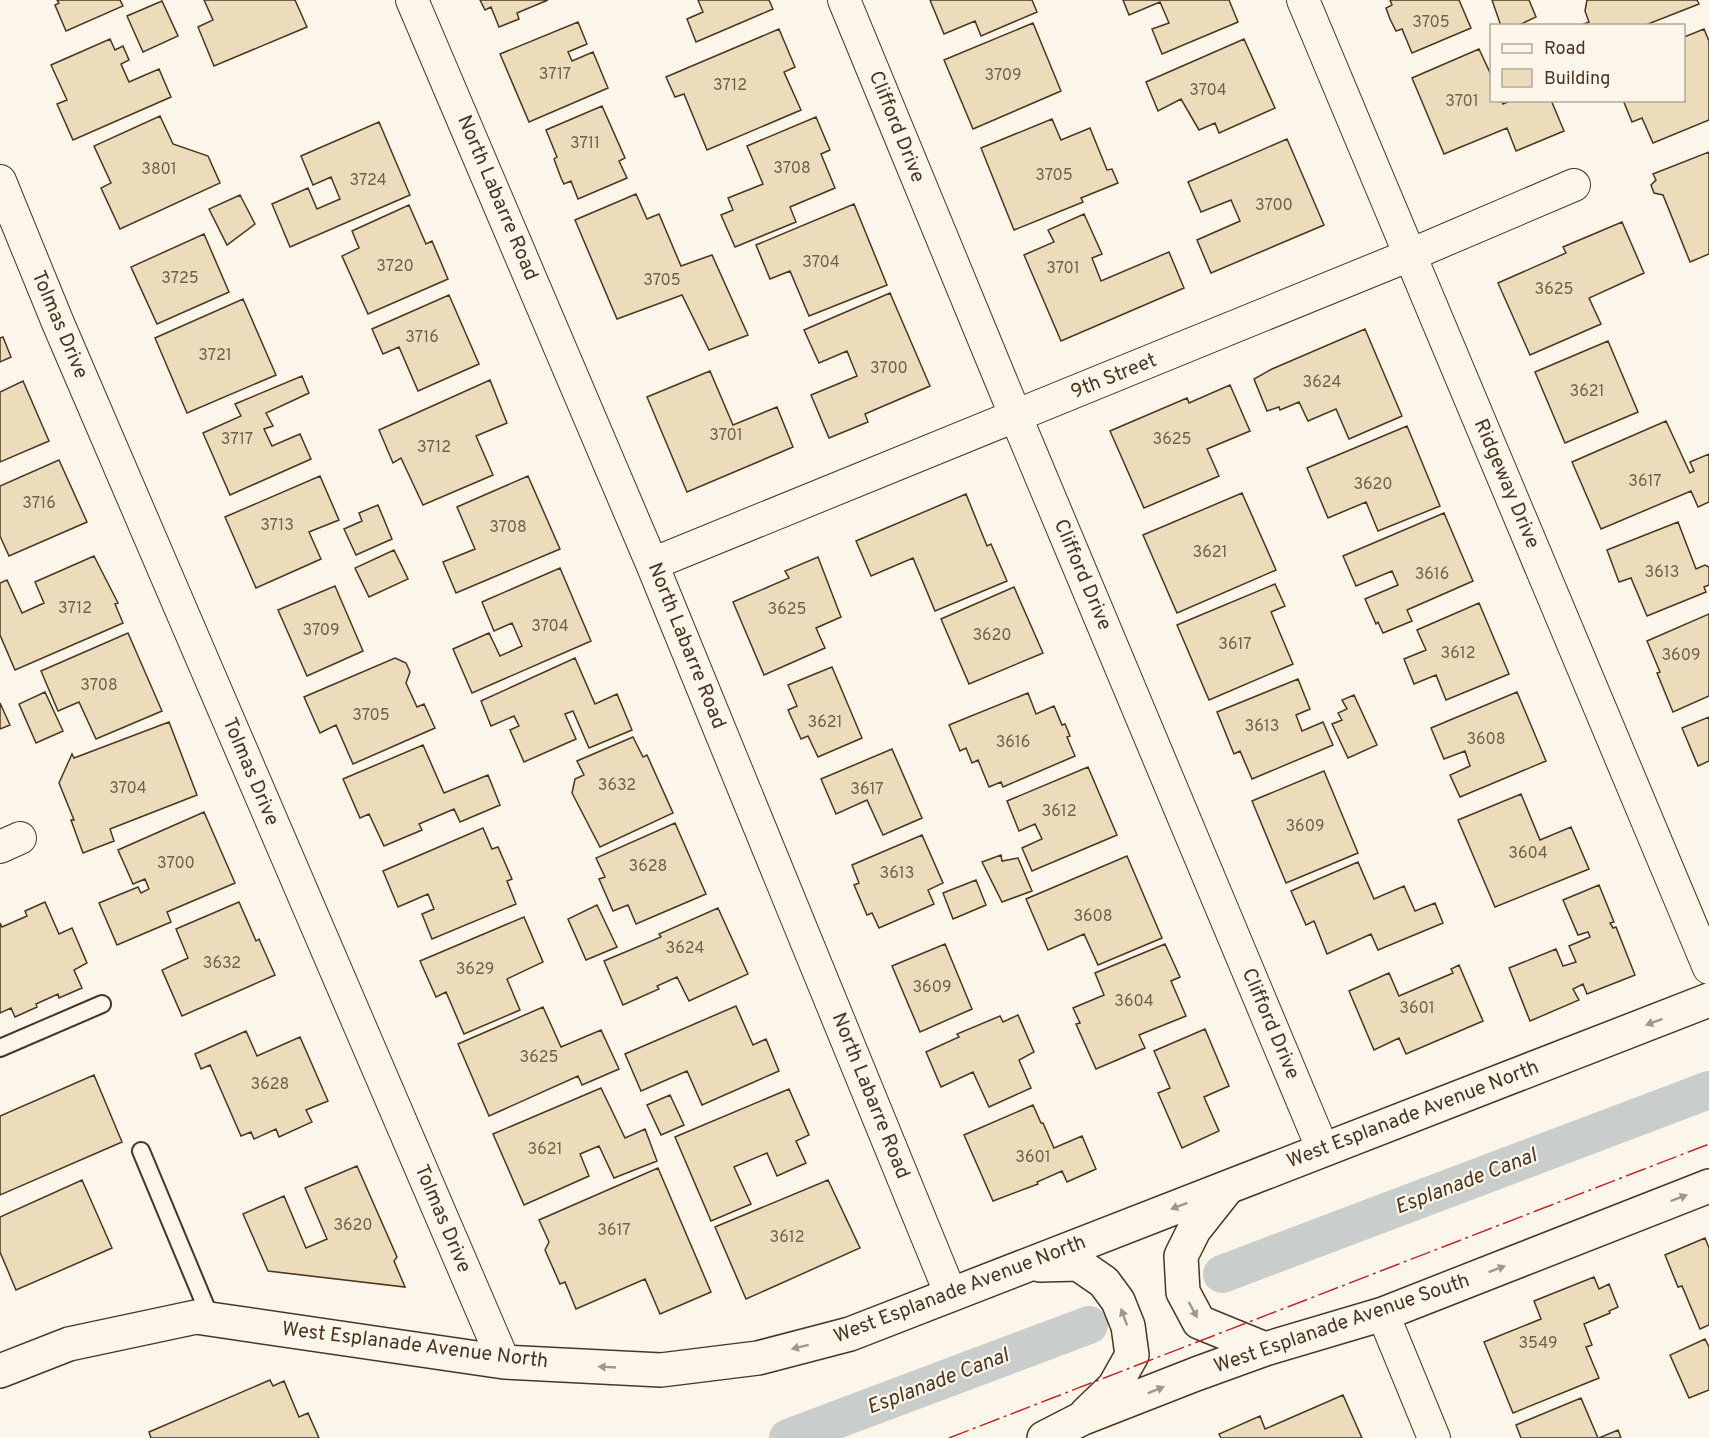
<svg xmlns="http://www.w3.org/2000/svg" width="1709" height="1438" viewBox="0 0 1709 1438" font-family="Overpass,sans-serif">
  <style>
    .lines { fill: none; stroke-linecap: round; stroke-linejoin: round }
    .canal { stroke: #c9cecd; stroke-width: 38 }
    .building { fill: #ecdcbc; stroke: #4a3520; stroke-width: 1.5 }
    .lane-casing { stroke: #4a3520; stroke-width: 20 }
    .street-casing { stroke: #4a3520; stroke-width: 34 }
    .secondary-casing { stroke: #4a3520; stroke-width: 36 }
    .lane { stroke: #fbf6e9; stroke-width: 16 }
    .street { stroke: #fbf6e9; stroke-width: 32 }
    .secondary { stroke: #fbf6e9; stroke-width: 33 }
    .power { stroke: #c62828; stroke-width: 1.5; stroke-dasharray: 21 4.5 3 4.5; stroke-linecap: butt }
    .oneway { fill: #a29684 }
    .labels { text-anchor: middle; dominant-baseline: central; stroke-width: 4.5; stroke-linejoin: round; paint-order: stroke }
    .number-label { font-size: 16px; fill: #725f47 }
    .street-label { font-size: 20px; fill: #4a3520; stroke: #fbf6e9 }
    .water-label { font-size: 21px; font-style: italic; fill: #4a3520; stroke: #fbf6e9 }
  </style>
  <rect width="100%" height="100%" fill="#fbf6e9"/>
  <g class="lines">
    <path class="canal" d="M1222,1274L1709,1090
      M788,1438L1089,1325"/>
  </g>
  <path class="building" d="M57,0H120L123,6L66,31L55,5L59,3Z
    M204,0H295L307,27L214,66L198,27L213,20Z
    M480,0H548L517,13L519,19L499,27L491,7L485,10Z
    M698,0H769L773,9L696,42L687,19L703,12Z
    M930,0H1032L1037,12L981,36L975,21L944,34Z
    M1123,0H1229L1238,22L1162,54L1152,29L1169,23L1160,2L1129,15Z
    M1390,0H1459L1471,28L1412,53L1402,29L1396,31L1390,19L1386,8L1392,5Z
    M1492,0H1529L1536,17L1517,26H1501Z
    M1587,0H1697L1699,4L1643,26H1579L1589,22L1585,11Z
    M162,1L178,36L143,52L127,16Z
    M578,22L587,44L568,52L572,61L593,52L608,88L529,122L500,54Z
    M1033,23L1061,91L973,129L944,60Z
    M779,29L795,67L784,72L801,110L707,150L684,94L675,97L666,77Z
    M1704,29L1709,41V120L1653,143L1642,118L1632,122L1623,100H1684V37Z
    M110,39L115,50L123,46L129,60L121,64L129,82L159,69L171,97L73,140L57,104L67,100L51,65Z
    M1244,39L1275,108L1219,133L1215,123L1199,130L1181,99L1158,111L1146,82Z
    M1479,49L1492,77V100H1501L1503,104L1512,100H1551L1564,131L1516,151L1507,128L1444,154L1412,78Z
    M602,106L625,158L619,161L627,178L578,199L571,181L564,184L561,178L554,159L557,157L546,130Z
    M160,116L173,144L208,156L220,183L120,229L101,188L111,183L94,146Z
    M816,117L830,150L821,154L835,188L790,207L796,222L735,247L721,215L733,210L728,198L763,184L747,146Z
    M1052,119L1061,140L1090,128L1107,170L1112,169L1118,183L1081,198L1083,202L1014,230L981,148Z
    M379,122L410,195L290,247L272,204L308,188L317,209L340,199L331,177L313,185L301,156Z
    M1287,139L1324,225L1211,273L1197,240L1240,221L1231,200L1201,212L1188,182Z
    M1709,152V254L1690,262L1663,195L1654,193L1651,185L1656,180L1653,174Z
    M636,194L647,219L659,214L681,266L712,255L748,335L709,350L682,295L617,319L575,220Z
    M240,195L255,224L227,245L209,209Z
    M854,204L887,285L809,316L790,271L770,279L756,245Z
    M409,205L426,244L432,241L448,279L368,314L342,256L359,248L352,231Z
    M1084,214L1102,254L1092,258L1101,281L1169,252L1184,288L1061,341L1024,255L1054,242L1048,230Z
    M1622,222L1644,273L1589,298L1601,324L1530,355L1498,283L1566,253L1563,247Z
    M204,234L229,292L157,324L131,267Z
    M890,293L930,386L865,414L868,422L829,438L811,395L857,376L847,351L819,363L804,330Z
    M449,295L479,364L418,391L399,347L383,354L372,329Z
    M243,299L276,375L187,413L155,338Z
    M1365,329L1402,416L1349,439L1336,409L1308,421L1299,402L1280,410L1279,407L1267,411L1254,379L1272,369Z
    M3,337L11,357L0,362V338Z
    M1608,341L1638,412L1565,443L1535,372Z
    M710,371L733,425L777,407L793,447L687,492L647,397Z
    M302,376L309,393L266,413L273,426L264,429L272,446L300,434L311,459L230,495L203,433L241,416L235,404Z
    M490,380L507,423L476,436L493,475L423,505L401,458L393,463L379,430Z
    M23,381L49,441L0,462V392Z
    M1230,385L1250,431L1207,449L1219,476L1144,508L1110,431L1187,398L1189,403Z
    M1666,421L1690,473L1694,471L1690,462L1709,454V502L1698,507L1691,491L1601,529L1572,462Z
    M1407,426L1440,506L1378,531L1366,502L1328,518L1307,468Z
    M59,460L87,522L9,556L0,536V486Z
    M320,476L339,520L309,532L321,559L256,588L225,517Z
    M528,476L560,549L456,593L443,562L475,549L457,507Z
    M1242,493L1276,570L1177,613L1143,535Z
    M966,494L987,546L991,544L1007,581L935,611L913,558L871,576L856,541Z
    M378,505L392,539L356,555L344,529L362,521L359,513Z
    M1444,513L1473,581L1407,610L1412,621L1383,633L1378,622L1376,624L1365,599L1398,585L1392,571L1356,586L1343,556Z
    M1678,522L1696,569L1705,565L1709,567V585L1704,587L1706,592L1647,616L1631,578L1619,582L1607,550Z
    M394,550L408,579L369,597L355,568Z
    M94,556L118,603L115,604L123,623L15,670L0,635V583L7,580L22,613L44,603L35,582Z
    M818,557L841,617L816,628L825,648L764,675L733,602L789,578L785,571Z
    M560,568L591,641L472,693L453,649L489,633L500,656L522,646L512,623L494,631L482,602Z
    M1275,584L1285,606L1271,612L1293,664L1209,700L1177,625Z
    M335,586L363,651L307,676L278,610Z
    M1014,587L1043,653L969,684L941,619Z
    M1479,603L1509,674L1446,700L1436,675L1414,684L1404,659L1426,650L1417,630Z
    M1709,614V696L1673,712L1657,673L1660,672L1647,641Z
    M128,633L162,711L96,739L79,702L58,711L41,671Z
    M395,658L406,663L410,672L406,683L417,707L424,704L435,728L353,764L336,725L320,733L304,697Z
    M575,658L595,704L617,694L632,730L589,748L573,711L565,714L576,739L524,762L510,730L519,726L514,716L491,726L481,701Z
    M832,667L862,738L818,757L808,736L801,739L788,710L797,706L788,685Z
    M1298,679L1310,709L1296,715L1302,731L1323,722L1333,745L1252,779L1240,751L1234,754L1217,712Z
    M45,692L63,731L36,743L19,704Z
    M1517,692L1546,761L1460,797L1450,775L1470,766L1465,751L1444,759L1431,728Z
    M1028,693L1036,714L1054,706L1062,725L1065,724L1070,736L1067,737L1075,756L1003,787L1001,782L989,787L978,760L972,763L966,748L960,751L949,725Z
    M1354,695L1377,745L1348,758L1332,724L1342,720L1338,713L1347,709L1342,700Z
    M0,703L10,725L0,729Z
    M1709,717V761L1698,766L1682,728Z
    M169,722L197,795L110,829L114,841L83,853L71,820H74L59,783L72,754L74,758Z
    M633,737L643,757L647,755L673,813L600,847L572,793L575,779L584,775L577,761Z
    M423,745L444,793L488,775L500,805L460,822L454,809L419,824L422,830L384,846L369,814L360,818L343,779Z
    M892,749L922,818L883,835L867,800L836,814L821,779Z
    M1088,767L1117,835L1032,871L1022,848L1042,839L1035,824L1019,831L1007,801Z
    M1324,771L1358,853L1286,883L1252,801Z
    M1521,794L1540,840L1571,827L1589,869L1495,907L1458,820Z
    M204,812L235,883L167,912L171,922L117,945L99,903L138,887L141,893L149,889L145,879L133,884L118,850Z
    M675,823L706,894L636,924L628,905L613,911L599,879L605,877L596,858Z
    M483,828L492,849L498,847L512,879L507,881L516,904L432,939L422,914L434,909L428,894L398,907L383,871Z
    M922,835L943,883L928,890L934,904L879,928L872,913L867,915L854,885L859,883L852,865Z
    M1001,855L1002,861L1018,858L1032,891L1002,902L982,862Z
    M1127,856L1162,938L1098,965L1084,934L1048,950L1026,899Z
    M1358,862L1374,899L1404,886L1415,911L1435,903L1443,923L1378,950L1371,934L1327,954L1314,921L1306,925L1291,891Z
    M976,880L986,905L953,919L943,893Z
    M1599,885L1614,922L1610,923L1613,928L1616,927L1635,975L1587,994L1583,984L1573,989L1579,1000L1530,1021L1509,968L1556,949L1563,966L1576,962L1569,946L1590,937L1588,932L1578,935L1563,900Z
    M45,902L59,934L72,928L87,963L74,970L82,988L59,998L58,994L36,1004L37,1007L15,1017L11,1008L0,1013V923L2,927L27,916L25,911Z
    M239,902L256,941L259,939L275,975L182,1016L162,970L188,958L176,929Z
    M597,905L617,947L586,960L568,919Z
    M718,908L748,974L689,1001L677,977L657,986L659,989L623,1005L604,961L661,937L659,934Z
    M524,917L543,962L507,979L520,1010L464,1034L446,992L436,997L420,961Z
    M945,944L972,1009L920,1032L892,966Z
    M1165,944L1180,977L1171,981L1186,1016L1139,1035L1145,1048L1096,1069L1076,1024L1080,1023L1073,1008L1104,995L1095,973Z
    M1459,965L1483,1021L1406,1054L1399,1038L1374,1050L1349,991L1389,973L1399,996L1453,973L1451,969Z
    M736,1006L753,1045L766,1039L779,1071L702,1105L687,1071L641,1091L625,1054Z
    M543,1007L561,1047L601,1030L619,1069L582,1085L578,1076L489,1116L458,1044Z
    M1018,1015L1034,1052L1019,1060L1031,1088L989,1107L973,1072L941,1087L926,1052L959,1037L957,1034L1000,1016L1003,1022Z
    M1205,1029L1229,1086L1204,1097L1219,1131L1182,1148L1158,1093L1170,1088L1154,1051Z
    M246,1031L257,1056L300,1037L328,1101L306,1110L312,1122L279,1137L276,1129L254,1139L251,1132L241,1136L210,1065L201,1069L195,1054Z
    M94,1075L122,1142L0,1195V1116Z
    M601,1088L625,1138L645,1129L657,1161L614,1178L599,1146L580,1154L589,1176L524,1205L493,1134Z
    M789,1089L809,1135L796,1141L806,1163L777,1176L767,1153L734,1167L751,1204L711,1221L675,1137Z
    M670,1095L684,1125L661,1135L647,1105Z
    M1033,1105L1041,1123H1043L1054,1148L1082,1136L1096,1169L1067,1182L1062,1171L1037,1182L1038,1184L993,1201L964,1135Z
    M357,1166L397,1257L394,1261L405,1287L268,1271L243,1214L284,1196L306,1248L327,1239L305,1188Z
    M658,1168L711,1292L660,1314L645,1279L576,1309L565,1282L560,1284L545,1250L549,1242L539,1220Z
    M82,1180L112,1248L16,1290L0,1252V1217Z
    M828,1180L860,1248L746,1299L715,1227Z
    M1705,1238L1709,1248V1325L1700,1329L1682,1286L1678,1287L1665,1255Z
    M1594,1277L1599,1289L1609,1284L1618,1307L1609,1311L1610,1313L1584,1324L1592,1345L1586,1347L1599,1378L1513,1413L1484,1342L1541,1319L1534,1301Z
    M1705,1339L1709,1347V1390L1689,1398L1670,1355Z
    M270,1380L273,1386L284,1381L299,1417L308,1413L319,1438H151L149,1432Z
    M1343,1395L1362,1438H1221L1219,1434L1260,1416L1265,1429Z
    M1581,1398L1598,1438H1521L1516,1425Z
    M1618,1430L1621,1438H1599Z"/>
  <g class="lines">
    <defs>
      <path id="lane" d="M0,1048L102,1004
        M141,1151L211,1319"/>
      <path id="street" d="M412,0L652,564L951,1295
        M844,0L1016,417L1323,1150
        M1303,0L1709,968
        M0,181L58,323L504,1362
        M652,564L1410,255L1574,185
        M0,847L20,838
        M1383,1314L1434,1438"/>
      <path id="secondary" d="M1228,1187L1194,1230L1181,1256L1183,1292L1199,1322L1265,1349
        M1040,1265L1078,1264L1104,1282L1118,1301L1128,1326L1132,1355L1114,1387L1086,1414
        M0,1371L69,1344L196,1317L504,1362L661,1370L758,1358L850,1334L1709,1000
        M1044,1438L1081,1419L1196,1374L1265,1349L1383,1314L1709,1186"/>
    </defs>
    <use href="#lane" class="lane-casing"/>
    <use href="#street" class="street-casing"/>
    <use href="#secondary" class="secondary-casing"/>
    <use href="#lane" class="lane"/>
    <use href="#street" class="street"/>
    <use href="#secondary" class="secondary"/>
    <path class="power" d="M949,1438L1709,1144"/>
  </g>
  <defs><path id="oneway-solid" d="M-6-.8H1V-3.2L6.5 0L1 3.2V.8H-6Z" transform="scale(1.5)"/></defs>
  <g class="oneway">
    <use href="#oneway-solid" transform="translate(1654 1022) rotate(159)"/>
    <use href="#oneway-solid" transform="translate(1679 1198) rotate(-21)"/>
    <use href="#oneway-solid" transform="translate(1179 1206) rotate(159)"/>
    <use href="#oneway-solid" transform="translate(1497 1269) rotate(-21)"/>
    <use href="#oneway-solid" transform="translate(1193 1310) rotate(62)"/>
    <use href="#oneway-solid" transform="translate(1124 1317) rotate(-110)"/>
    <use href="#oneway-solid" transform="translate(800 1347) rotate(166)"/>
    <use href="#oneway-solid" transform="translate(607 1367) rotate(-177)"/>
    <use href="#oneway-solid" transform="translate(1156 1390) rotate(-22)"/>
  </g>
  <g class="labels">
    <g class="number-label">
      <text x="1431" y="23">3705</text>
      <text x="555" y="75">3717</text>
      <text x="1003" y="76">3709</text>
      <text x="730" y="86">3712</text>
      <text x="1208" y="91">3704</text>
      <text x="1462" y="102">3701</text>
      <text x="585" y="144">3711</text>
      <text x="792" y="169">3708</text>
      <text x="159" y="170">3801</text>
      <text x="1054" y="176">3705</text>
      <text x="368" y="181">3724</text>
      <text x="1274" y="206">3700</text>
      <text x="821" y="263">3704</text>
      <text x="395" y="267">3720</text>
      <text x="1063" y="269">3701</text>
      <text x="180" y="279">3725</text>
      <text x="662" y="281">3705</text>
      <text x="1554" y="290">3625</text>
      <text x="422" y="338">3716</text>
      <text x="215" y="356">3721</text>
      <text x="889" y="369">3700</text>
      <text x="1322" y="383">3624</text>
      <text x="1587" y="392">3621</text>
      <text x="726" y="436">3701</text>
      <text x="237" y="440">3717</text>
      <text x="1172" y="440">3625</text>
      <text x="434" y="448">3712</text>
      <text x="1645" y="482">3617</text>
      <text x="1373" y="485">3620</text>
      <text x="39" y="504">3716</text>
      <text x="277" y="526">3713</text>
      <text x="508" y="528">3708</text>
      <text x="1210" y="553">3621</text>
      <text x="1662" y="573">3613</text>
      <text x="1432" y="575">3616</text>
      <text x="75" y="609">3712</text>
      <text x="787" y="610">3625</text>
      <text x="550" y="627">3704</text>
      <text x="321" y="631">3709</text>
      <text x="992" y="636">3620</text>
      <text x="1235" y="645">3617</text>
      <text x="1458" y="654">3612</text>
      <text x="1681" y="656">3609</text>
      <text x="99" y="686">3708</text>
      <text x="371" y="716">3705</text>
      <text x="825" y="723">3621</text>
      <text x="1262" y="727">3613</text>
      <text x="1486" y="740">3608</text>
      <text x="1013" y="743">3616</text>
      <text x="617" y="786">3632</text>
      <text x="128" y="789">3704</text>
      <text x="867" y="790">3617</text>
      <text x="1059" y="812">3612</text>
      <text x="1305" y="827">3609</text>
      <text x="1528" y="854">3604</text>
      <text x="176" y="864">3700</text>
      <text x="648" y="867">3628</text>
      <text x="897" y="874">3613</text>
      <text x="1093" y="917">3608</text>
      <text x="685" y="949">3624</text>
      <text x="222" y="964">3632</text>
      <text x="475" y="970">3629</text>
      <text x="932" y="988">3609</text>
      <text x="1134" y="1002">3604</text>
      <text x="1417" y="1009">3601</text>
      <text x="539" y="1058">3625</text>
      <text x="270" y="1085">3628</text>
      <text x="545" y="1150">3621</text>
      <text x="1033" y="1158">3601</text>
      <text x="353" y="1226">3620</text>
      <text x="614" y="1231">3617</text>
      <text x="787" y="1238">3612</text>
      <text x="1538" y="1344">3549</text>
    </g>
    <g class="street-label">
      <text transform="translate(896 127) rotate(68)">Clifford Drive</text>
      <text transform="translate(497 198) rotate(67)">North Labarre Road</text>
      <text transform="translate(59 325) rotate(67)">Tolmas Drive</text>
      <text transform="translate(1114 377) rotate(-22)">9th Street</text>
      <text transform="translate(1506 484) rotate(67)">Ridgeway Drive</text>
      <text transform="translate(1082 575) rotate(67)">Clifford Drive</text>
      <text transform="translate(686 646) rotate(68)">North Labarre Road</text>
      <text transform="translate(250 772) rotate(67)">Tolmas Drive</text>
      <text transform="translate(1270 1024) rotate(67)">Clifford Drive</text>
      <text transform="translate(870 1096) rotate(68)">North Labarre Road</text>
      <text transform="translate(1413 1115) rotate(-21)">West Esplanade Avenue North</text>
      <text transform="translate(442 1219) rotate(67)">Tolmas Drive</text>
      <text transform="translate(960 1290) rotate(-21)">West Esplanade Avenue North</text>
      <text transform="translate(1342 1324) rotate(-19)">West Esplanade Avenue South</text>
      <text transform="translate(415 1346) rotate(7)">West Esplanade Avenue North</text>
    </g>
    <g class="water-label">
      <text transform="translate(1466 1182) rotate(-21)">Esplanade Canal</text>
      <text transform="translate(938 1382) rotate(-21)">Esplanade Canal</text>
    </g>
  </g>
  <rect x="1490" y="24" width="195" height="78" fill="#fbf6e9" stroke="#b4a999" stroke-width="1.5"/>
  <rect x="1502" y="44" width="30" height="9" fill="#fbf6e9" stroke="#b4a999" stroke-width="1.5"/>
  <text x="1544" y="54" font-size="18" fill="#4a3520">Road</text>
  <rect x="1502" y="69" width="30" height="18" fill="#ecdcbc" stroke="#b4a999" stroke-width="1.5"/>
  <text x="1544" y="84" font-size="18" fill="#4a3520">Building</text>
</svg>
